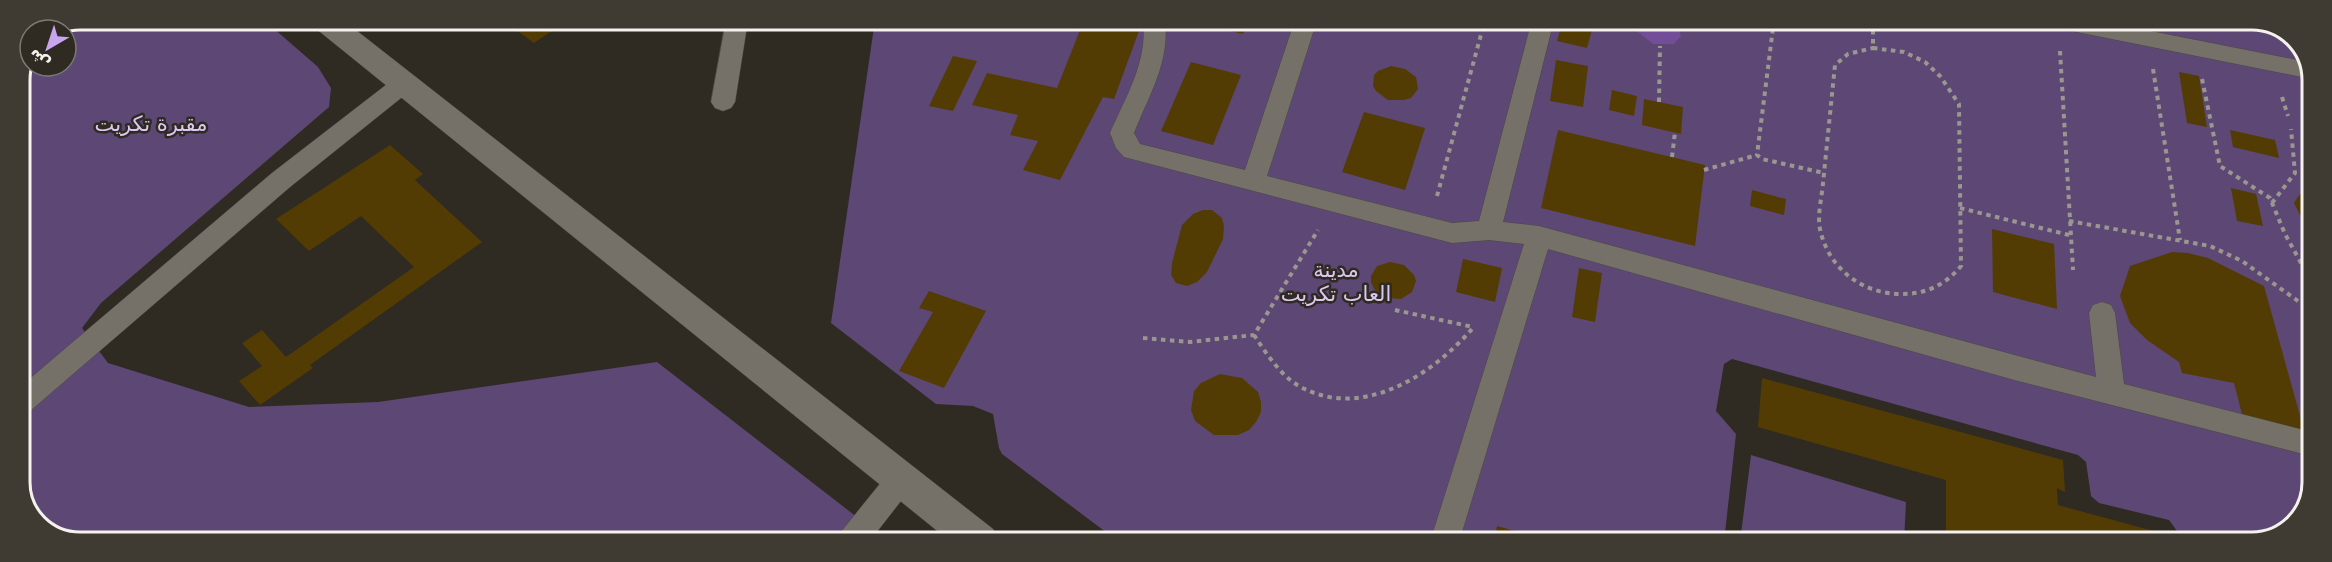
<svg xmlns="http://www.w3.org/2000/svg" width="2332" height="562" viewBox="0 0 2332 562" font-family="'DejaVu Sans',Vazirmatn,sans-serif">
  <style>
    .green { fill: #5d4774 }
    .water { fill: #744d99 }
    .building { fill: #533c04 }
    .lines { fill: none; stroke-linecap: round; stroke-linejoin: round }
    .lane-casing { stroke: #4c4942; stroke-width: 1 }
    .secondary-casing { stroke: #4c4942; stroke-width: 1 }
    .path { stroke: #9a9790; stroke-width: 4; stroke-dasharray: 4.5 4.5; stroke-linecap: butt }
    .lane { fill: #767168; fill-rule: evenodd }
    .secondary { fill: #767168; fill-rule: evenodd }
    .labels { text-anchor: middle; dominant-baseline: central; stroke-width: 5; stroke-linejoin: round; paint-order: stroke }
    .park-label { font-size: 21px; fill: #dbc8f2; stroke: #2f2a22 }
    .rim { fill: none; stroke: #f5f2ed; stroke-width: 3 }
  </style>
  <rect width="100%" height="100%" fill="#2f2a22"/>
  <path class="green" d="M80,20H264L318,67L331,88L329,107L101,303L82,328L108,363L249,407L378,402L657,362L889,542L68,541L35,522L20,489V80L30,55V66H66V30H55Z
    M875,20L2264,21L2297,40L2312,73L2311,494L2292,528L2252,542H2179L2177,531L2169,520L2099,503L2091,496L2086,462L2078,455L1732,359L1724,364L1716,411L1736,434L1724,542H1119L1002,454L999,448L993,414L973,406L936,404L831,323Z
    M1751,455L1906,502L1904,542H1740Z"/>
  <path class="water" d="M1639,20H1672L1678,26L1681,36L1674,44H1653L1637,31Z"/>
  <path class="building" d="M506,20H556L562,24L534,43L504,21Z
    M1084,20H1143L1114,99L1103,97L1060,180L1023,170L1038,141L1010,135L1018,115L972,105L987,73L1057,88Z
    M1207,20H1249L1243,34L1205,25Z
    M1563,20L1594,22L1587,48L1557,41Z
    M953,56L977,61L953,111L929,106Z
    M1556,60L1588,66L1583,107L1550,101Z
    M1191,62L1241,75L1213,145L1161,131Z
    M1391,66L1405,69L1416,77L1418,89L1411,98L1404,100H1388L1376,91L1373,86L1374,75L1378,71Z
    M2179,72L2199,76L2207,127L2187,123Z
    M1612,90L1637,96L1634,116L1609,110Z
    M1644,99L1683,107L1681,134L1642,125Z
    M1364,112L1425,128L1405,190L1342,172Z
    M1558,130L1705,165L1695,246L1541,208Z
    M2230,130L2275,140L2279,158L2233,147Z
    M390,145L423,174L415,180L482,242L310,365L313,368L260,405L239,381L262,366L242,343L262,330L286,357L414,267L361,216L309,251L276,219Z
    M2231,188L2256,194L2263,226L2237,221Z
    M1752,190L1786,199L1784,215L1750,206Z
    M2312,192V225L2300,215L2294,203L2300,194Z
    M1203,210H1212L1222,218L1224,226L1223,239L1207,272L1197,282L1187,286L1176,283L1171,275L1172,263L1182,225L1193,214Z
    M1992,229L2054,244L2057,309L1993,292Z
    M2172,252L2188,253L2208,258L2264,286L2304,430L2243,418L2234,383L2182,373L2179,362L2147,340L2130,323L2120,296L2130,266Z
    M1463,259L1502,268L1495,302L1456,292Z
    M1390,262L1404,265L1414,275L1416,281L1412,292L1401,299L1386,298L1374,289L1371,282V276L1377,266Z
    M1579,268L1602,273L1595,322L1572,317Z
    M929,291L986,311L944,388L899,371L933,312L919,308Z
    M1220,374L1242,378L1258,392L1261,402V412L1256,422L1249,430L1238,435H1214L1195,421L1191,410L1194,391L1201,383Z
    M1762,378L2063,460L2065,492L2057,488L2058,505L2168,535L2169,542H1946V480L1758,427Z
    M1497,526L1552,541V542H1494Z"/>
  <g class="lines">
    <defs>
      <path id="lane" d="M726,20H748L735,102L731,108L723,111L715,108L711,102Z
        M1143,20H1165C1170,62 1149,95 1134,133L1140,144L1245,170L1295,20H1317L1267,176L1452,223L1479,221L1532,20H1554L1503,222L1539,226L2096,377L2089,313L2093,305L2102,302L2111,305L2115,313L2124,384L2311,432V456L2018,381L1548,249L1459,542H1430L1524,244L1489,240L1452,243L1124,157L1116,148L1110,133C1126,96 1148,62 1143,20Z
        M2051,21H2100L2307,62L2312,77L2307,78L2062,29L2054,27Z
        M403,76L411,78L414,84L411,90L290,187L30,411L20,415V387L272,173L395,78Z
        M901,466L911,470L915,479L911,488L869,542H837L841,532L891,470Z"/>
      <path id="secondary" d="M310,20H343L993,529L999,542H951L314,27Z"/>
    </defs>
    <use href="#lane" class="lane-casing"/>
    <use href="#secondary" class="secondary-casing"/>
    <path class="path" d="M1774,20L1757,155L1762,159L1824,173
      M1873,21V48
      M1873,48L1904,52L1925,62L1940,76L1959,104L1961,266C1942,289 1918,297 1888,293C1854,288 1827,263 1820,229C1817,215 1822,197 1823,183C1827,144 1831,104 1835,65L1848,54Z
      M2060,51L2073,270
      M2153,69L2180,240
      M2202,79L2220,166L2270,198L2285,234L2312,283
      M2282,97L2288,116
      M1659,102L1660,46
      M1672,157L1675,132
      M1704,170L1757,155
      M1437,196L1485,20
      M2272,203L2295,173L2291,129
      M1960,208L2069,235
      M2069,221L2210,246L2242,261L2312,311
      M2304,304L2312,299
      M1395,310L1473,327
      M1254,335C1266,353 1280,375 1299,386C1361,421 1431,376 1472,329
      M1143,338L1190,342L1254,335L1318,230"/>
    <use href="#lane" class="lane"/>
    <use href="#secondary" class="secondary"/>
  </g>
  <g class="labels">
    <g class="park-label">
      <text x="151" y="124">مقبرة تكريت</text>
      <text x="1336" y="270">مدينة<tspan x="1336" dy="24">العاب تكريت</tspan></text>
    </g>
  </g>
  <path d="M0 0H2332V562H0ZM80 30H2252A50 50 0 0 1 2302 80V482A50 50 0 0 1 2252 532H80A50 50 0 0 1 30 482V80A50 50 0 0 1 80 30Z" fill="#3f3a32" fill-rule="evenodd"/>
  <path class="rim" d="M80 30H2252A50 50 0 0 1 2302 80V482A50 50 0 0 1 2252 532H80A50 50 0 0 1 30 482V80A50 50 0 0 1 80 30Z"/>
  <g transform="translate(48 48) rotate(219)"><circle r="28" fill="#2f2a22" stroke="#7e7a73" stroke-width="1.5"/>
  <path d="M0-4.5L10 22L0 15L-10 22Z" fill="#c8a5ef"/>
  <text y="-9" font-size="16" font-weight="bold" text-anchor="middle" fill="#f5f2ed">ش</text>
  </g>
</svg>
